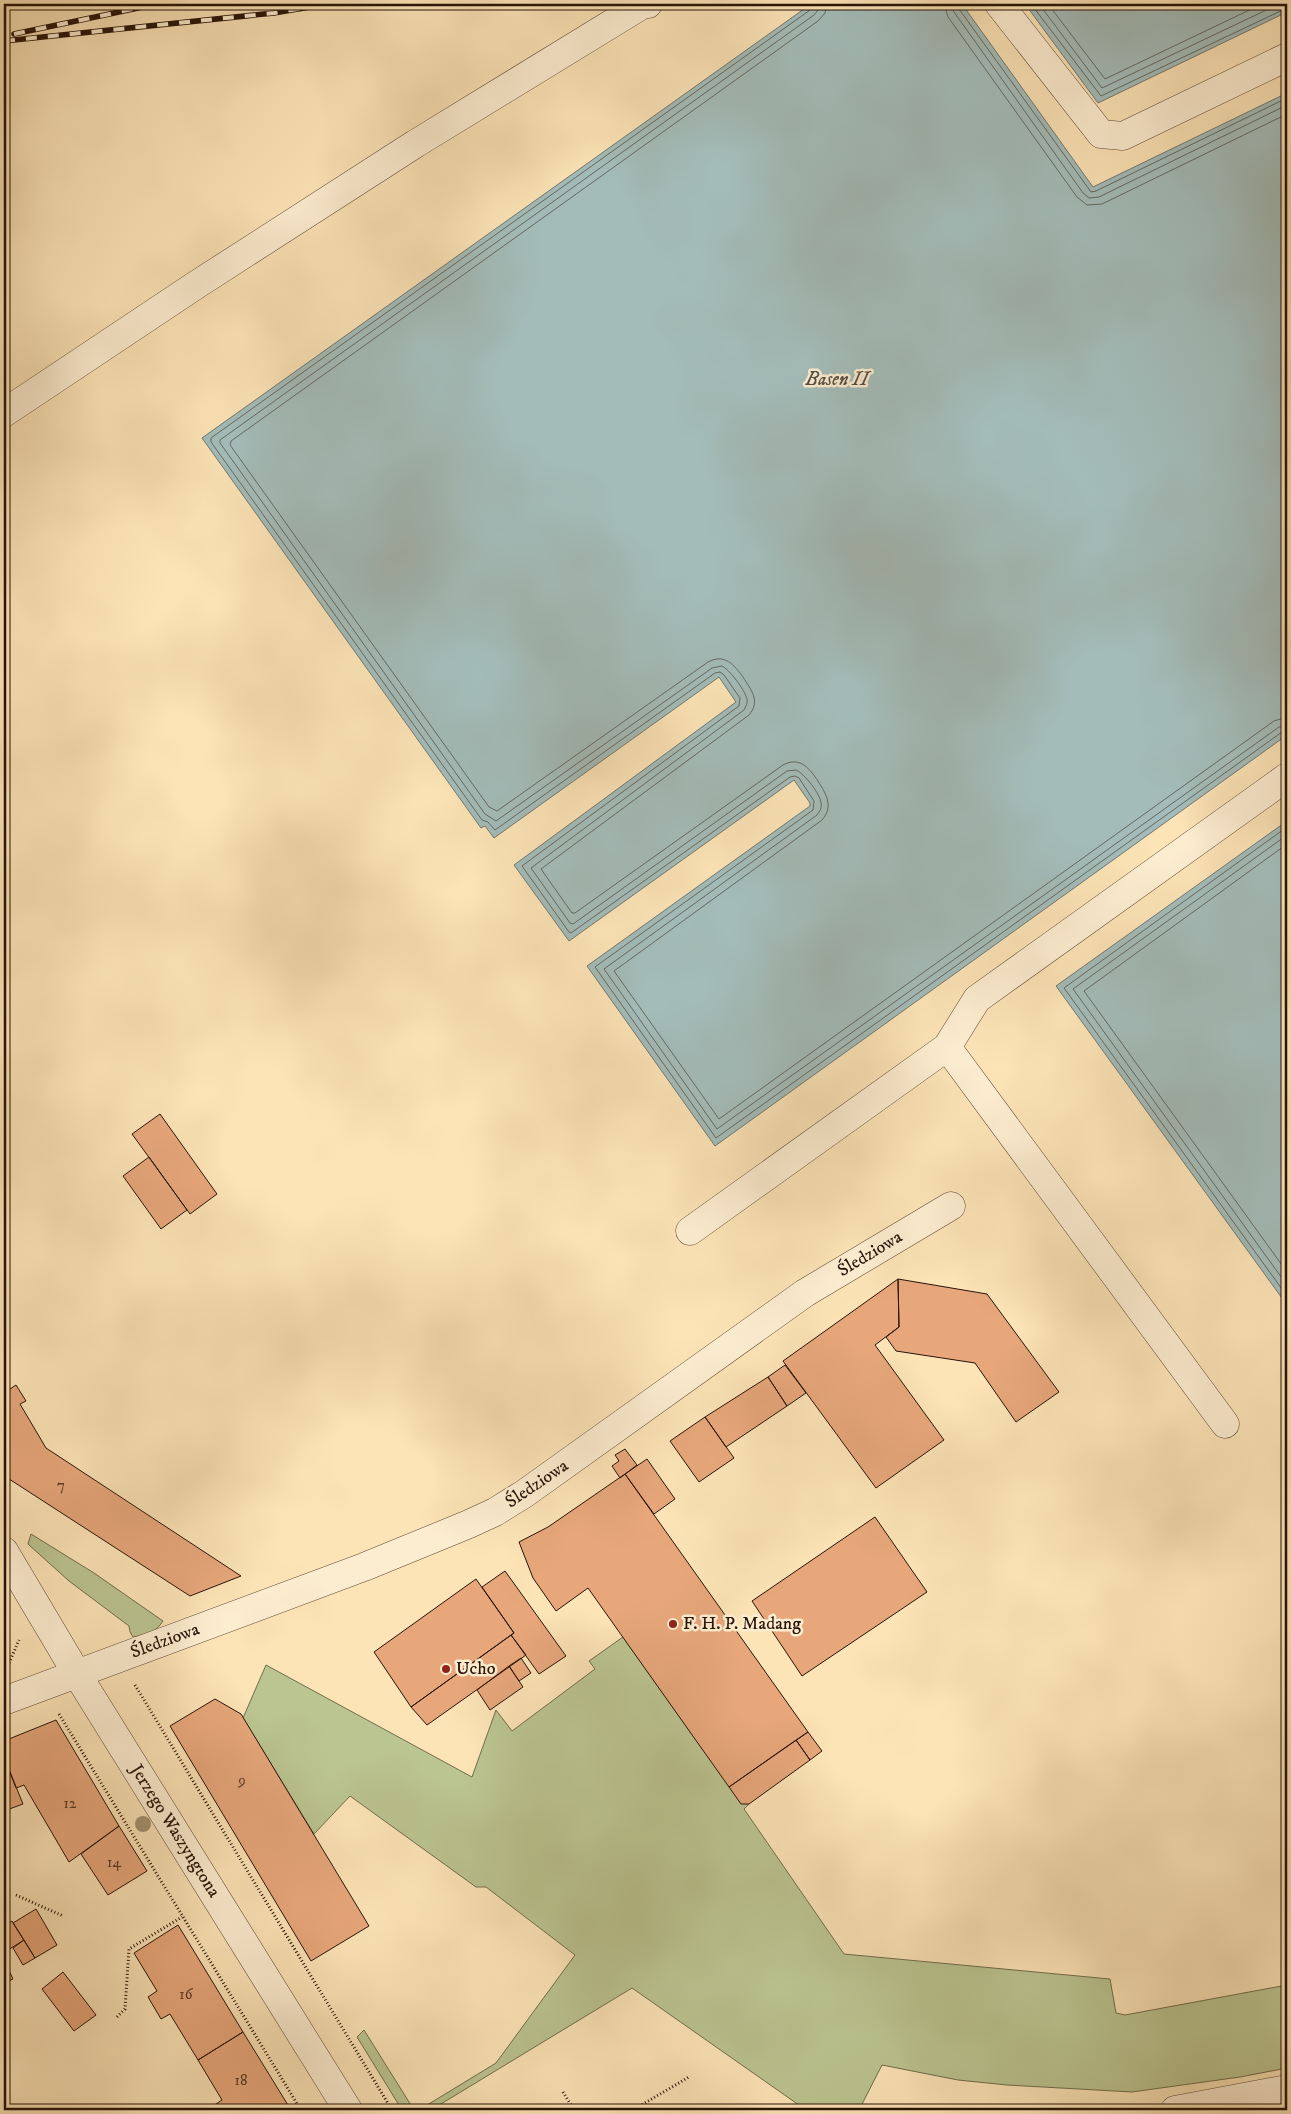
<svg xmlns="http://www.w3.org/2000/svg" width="1291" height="2114" viewBox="0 0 1291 2114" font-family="'IM FELL DW Pica',serif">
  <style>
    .green { fill: #bbc591; stroke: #716c4c }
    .water { fill: #a3bcb9; stroke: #717872 }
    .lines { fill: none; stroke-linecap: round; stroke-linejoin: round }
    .shore { stroke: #656860; stroke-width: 1 }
    .building { fill: #e7a77b; stroke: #271308 }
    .minor-casing { stroke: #5c4734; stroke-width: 29 }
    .path { stroke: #271308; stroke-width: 3; stroke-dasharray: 1 2.5; stroke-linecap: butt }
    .minor { stroke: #fdedd0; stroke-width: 28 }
    .rail-casing { stroke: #271308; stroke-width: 5.5 }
    .rail { stroke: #fdedd0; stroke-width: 4; stroke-dasharray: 11; stroke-linecap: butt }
    .tree { fill: #a39371 }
    .poi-dot { fill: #8f2418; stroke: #fdedd0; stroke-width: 2 }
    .labels { text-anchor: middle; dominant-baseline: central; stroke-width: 5; stroke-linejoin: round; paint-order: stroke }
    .number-label { font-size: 15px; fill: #573825 }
    .street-label { font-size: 18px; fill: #271308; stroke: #fdedd0 }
    .poi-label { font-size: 18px; fill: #271308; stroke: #fdedd0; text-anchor: start }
    .water-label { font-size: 19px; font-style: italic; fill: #524e46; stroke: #fdedd0 }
  </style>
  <rect width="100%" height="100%" fill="#fce4b7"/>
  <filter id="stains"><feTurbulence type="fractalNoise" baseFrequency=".004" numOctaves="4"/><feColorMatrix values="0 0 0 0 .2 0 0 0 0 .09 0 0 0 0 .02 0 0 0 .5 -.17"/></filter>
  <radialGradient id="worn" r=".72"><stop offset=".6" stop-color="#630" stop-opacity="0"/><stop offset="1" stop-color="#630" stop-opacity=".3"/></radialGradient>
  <path class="green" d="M31,1534L94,1573L163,1621C155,1633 148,1635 133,1637L130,1632L129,1626L69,1581L28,1544Z
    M623,1637L741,1803L749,1804L744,1809L844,1954L1110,1979L1116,2013L1125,2015L1287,1985V2068L1240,2077L1132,2092L1007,2085L958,2080L882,2065L859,2110H806L632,1988L431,2110H419L496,2063L575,1955L486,1887H476L350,1796L314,1834L243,1718L266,1665L472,1777L496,1710L512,1731L595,1669L589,1661Z
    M364,2030L414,2110H402L357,2037Z"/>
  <path class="water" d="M811,4H962L1093,187L1287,93V735L715,1146L587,966L810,806V803L794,780L569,941L514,865L736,702L719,677L494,838L485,826L481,828L202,438Z
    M1025,4H1287V12L1098,103Z
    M1287,821V1305L1056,986Z"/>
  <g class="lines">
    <path class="shore" d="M813,4L810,10L211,438V442L482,820L488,822L495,830L715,673L720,672L724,675L740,698L739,706L522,866L569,932L571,933L790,777L795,776L799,778L814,801L813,810L595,967L716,1138L1282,732L1287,731
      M819,4L818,10L814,15L220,440V443L485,814L496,821L712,668L722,666C729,669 745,690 747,699C748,703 746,706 744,710L531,868L570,923L573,924L787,771L796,770C804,773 821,795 821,803C822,808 820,811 817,815L604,969L717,1129L1279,727L1287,725
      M827,4L825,13L818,21L231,441L230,445L489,807L497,811L708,662C725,653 734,665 743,677C751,690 761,701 749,715L541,869L572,913H575L783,765C800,756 809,768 818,781C826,794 834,806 822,820L614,971L719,1119L1274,721L1287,717
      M944,4L948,17L1077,197L1087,205L1102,204L1287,114
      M952,4L954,12L1083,193L1089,198L1099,197L1287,105
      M958,4L959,9L1091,192L1096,191L1287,98
      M1031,4L1101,96L1287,8
      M1039,4L1102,88L1279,4
      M1048,4L1105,79L1262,4
      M1287,827L1064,988L1287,1296
      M1287,835L1073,989L1287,1285
      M1287,844L1084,991L1287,1272"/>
  </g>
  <path class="building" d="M160,1114L217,1194L190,1214L132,1134Z
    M149,1157L187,1210L161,1229L123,1176Z
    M898,1279L899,1327L875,1345L944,1440L876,1488L783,1361Z
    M898,1279L987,1294L1059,1392L1016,1422L975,1363L896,1351L886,1337L899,1327Z
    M785,1365L806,1393L787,1406L768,1377Z
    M768,1377L787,1406L726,1447L705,1417Z
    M16,1385L26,1401L20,1404L46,1448L241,1576L190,1596L6,1477L4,1473V1393Z
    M705,1417L734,1458L699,1482L670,1441Z
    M625,1449L637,1465L620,1478L612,1466L619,1461L615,1455Z
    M647,1459L675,1499L654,1514L625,1474Z
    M625,1474L808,1732L729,1787L588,1588L556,1611L533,1578L519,1542L548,1527Z
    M875,1517L927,1592L802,1676L752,1601Z
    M505,1571L566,1656L539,1674L511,1635L514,1633L482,1587Z
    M476,1579L514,1633L411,1707L374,1652Z
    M511,1635L526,1655L427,1725L411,1707Z
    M521,1658L531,1673L519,1681L509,1666Z
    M509,1666L523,1687L490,1710L477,1690Z
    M215,1699L241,1714L369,1926L311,1961L170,1726Z
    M56,1720L119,1826L69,1862L24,1785L16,1788L4,1757V1741Z
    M808,1732L822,1751L810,1760L796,1740Z
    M796,1740L810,1760L749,1804H741L729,1787Z
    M4,1757L23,1804L4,1811Z
    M119,1826L147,1871L108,1895L81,1854Z
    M36,1909L57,1945L35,1958L13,1923Z
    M12,1921L24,1940L8,1950L4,1943V1926Z
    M178,1925L243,2032L198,2060L170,2014L161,2019L148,1997L157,1991L134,1953Z
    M24,1940L35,1958L23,1965L13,1948Z
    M4,1960L13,1979L4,1983Z
    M63,1972L96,2015L74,2031L42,1989Z
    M243,2032L291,2110H216L213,2106L222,2100L198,2060Z"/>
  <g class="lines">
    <defs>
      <path id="minor" d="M999,4L1101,134L1123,136L1287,57
        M4,413L196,285L415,144L642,5L648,4
        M947,1047L1225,1424
        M690,1231L947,1047L977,999L1287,777
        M4,1551L77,1674L348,2110
        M4,1701L364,1567L469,1524L495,1512L524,1494L805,1293L951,1206
        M1175,2110L1287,2089"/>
    </defs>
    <use href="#minor" class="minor-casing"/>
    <path class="path" d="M9,1663L19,1640
      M135,1685L392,2110
      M59,1714L301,2110
      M16,1895L63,1916
      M117,2017L125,2009L129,1949L182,1917
      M563,2092L574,2110
      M633,2110L689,2077"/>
    <use href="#minor" class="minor"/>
    <defs>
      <path id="rail" d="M14,34L157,4
        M4,41L274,13L328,4"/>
    </defs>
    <use href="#rail" class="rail-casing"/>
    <use href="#rail" class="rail"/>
  </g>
  <circle class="tree" cx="143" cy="1824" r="8"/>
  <g class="poi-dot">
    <circle cx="673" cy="1624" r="5"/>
    <circle cx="446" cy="1669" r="5"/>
  </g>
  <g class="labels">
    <g class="number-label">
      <text x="61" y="1485">7</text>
      <text x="242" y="1780">9</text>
      <text x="70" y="1803">12</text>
      <text x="114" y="1862">14</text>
      <text x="186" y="1994">16</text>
      <text x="241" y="2080">18</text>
    </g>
    <g class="street-label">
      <text transform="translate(870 1254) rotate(-31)">Śledziowa</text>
      <text transform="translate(537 1484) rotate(-34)">Śledziowa</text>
      <text transform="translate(165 1641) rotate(-20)">Śledziowa</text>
      <text transform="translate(175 1831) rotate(58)">Jerzego Waszyngtona</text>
    </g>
    <g class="poi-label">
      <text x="683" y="1624">F. H. P. Madang</text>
      <text x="456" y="1669">Ucho</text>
    </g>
    <g class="water-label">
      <text x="837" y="379">Basen II</text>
    </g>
  </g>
  <rect width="1291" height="2114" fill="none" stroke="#fce4b7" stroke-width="20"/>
  <rect x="5" y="5" width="1281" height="2104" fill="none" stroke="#271308" stroke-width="2.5"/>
  <rect x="10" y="10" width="1271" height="2094" fill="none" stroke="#271308"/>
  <rect width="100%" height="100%" filter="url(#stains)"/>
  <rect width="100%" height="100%" fill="url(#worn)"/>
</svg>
